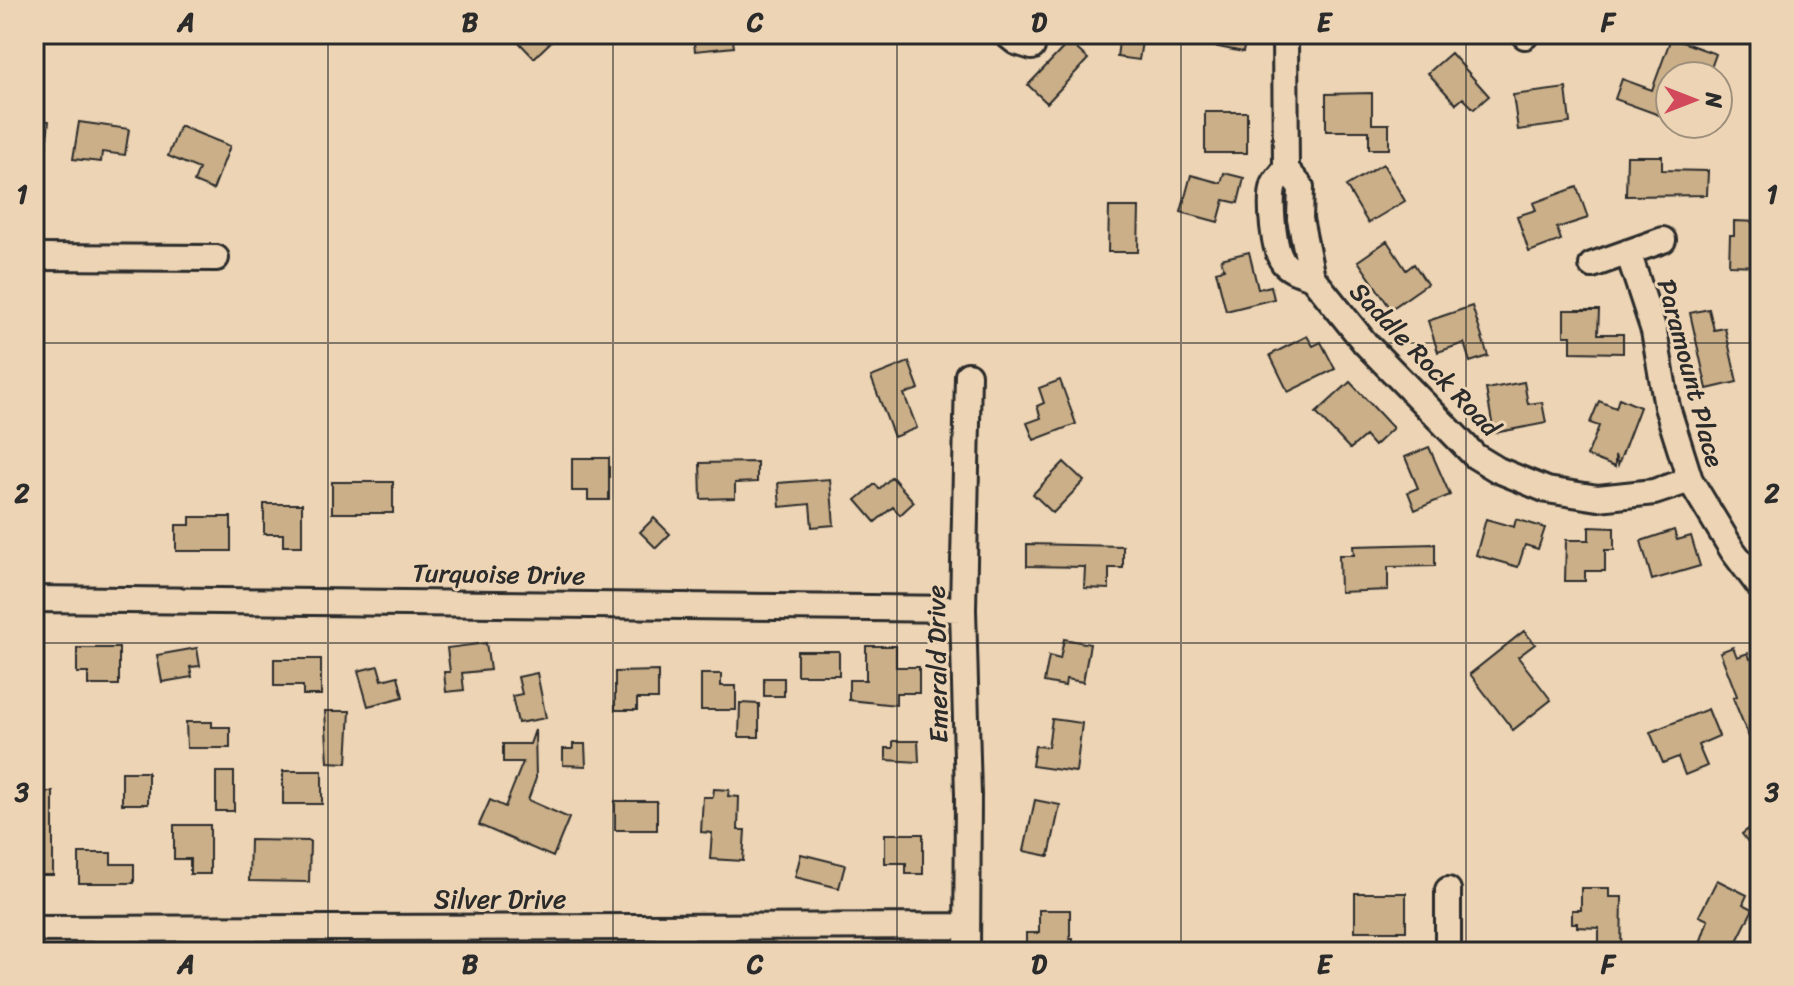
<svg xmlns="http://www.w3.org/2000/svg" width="1794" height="986" viewBox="0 0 1794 986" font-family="Sriracha,sans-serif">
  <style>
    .building { fill: #caaf88; stroke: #2b2b2b; stroke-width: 2 }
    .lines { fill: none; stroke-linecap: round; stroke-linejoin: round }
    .minor-casing { stroke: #2b2b2b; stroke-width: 30 }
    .minor { stroke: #ecd4b4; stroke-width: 24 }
    .grid { fill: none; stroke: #2b2b2b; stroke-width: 2; stroke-opacity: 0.55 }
    .labels { text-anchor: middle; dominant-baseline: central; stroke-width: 6; stroke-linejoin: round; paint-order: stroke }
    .street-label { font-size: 26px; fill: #2b2b2b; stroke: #ecd4b4 }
    .neatline { fill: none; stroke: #2b2b2b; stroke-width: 3 }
    .grid-label { font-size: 26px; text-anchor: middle; font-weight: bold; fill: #2b2b2b }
  </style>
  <rect width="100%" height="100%" fill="#ecd4b4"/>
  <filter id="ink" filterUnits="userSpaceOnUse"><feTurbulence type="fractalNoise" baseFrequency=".0125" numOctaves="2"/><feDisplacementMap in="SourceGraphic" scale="16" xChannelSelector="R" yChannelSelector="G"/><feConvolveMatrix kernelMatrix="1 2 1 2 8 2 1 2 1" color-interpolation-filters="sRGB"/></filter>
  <g filter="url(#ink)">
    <path class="building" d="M511,34H559L534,58Z
      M693,34H732L734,47L695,51Z
      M1120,34L1143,36L1139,60L1117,57Z
      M1184,34H1247L1243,52L1184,40Z
      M1671,38L1716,54L1708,76H1670V119L1615,99L1622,79L1652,90Z
      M1069,42L1088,59L1047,103L1028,85Z
      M1451,53L1489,96L1474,109L1463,98L1456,104L1428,73Z
      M1566,88L1570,123L1518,130L1513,95Z
      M1372,93V124H1389V149H1369V131H1326V94Z
      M1205,112H1247V153H1205Z
      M34,119L49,121L46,148L34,147Z
      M79,122L129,129L125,155L102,152L101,162L73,159Z
      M180,126L230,146L213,190L194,182L199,169L168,156Z
      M1627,156H1662V170L1708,171L1707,195L1626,196Z
      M1383,164L1405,201L1368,223L1346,186Z
      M1224,173L1244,178L1238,203L1224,200L1218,222L1181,212L1191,175L1221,183Z
      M1577,187L1588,218L1557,228L1561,240L1529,252L1517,216L1536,210L1533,203Z
      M1109,207H1139L1138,252H1108Z
      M1734,221L1760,222V266L1729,265L1730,235H1734Z
      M1387,241L1406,270L1414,264L1427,284L1391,309L1358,261Z
      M1249,252L1258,289L1271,286L1274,299L1226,311L1216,271L1224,269L1221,259Z
      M1472,306L1488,356L1470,362L1464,343L1438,352L1428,321Z
      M1709,309L1714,330L1725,328L1737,382L1707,389L1690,313Z
      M1564,310H1599L1598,334H1623V353L1571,352V336H1564Z
      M1307,336L1313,346L1321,342L1335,369L1288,392L1270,355Z
      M909,362L919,389L904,394L917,428L894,437L871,377Z
      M1060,380L1076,424L1034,440L1027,423L1041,418L1037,406L1044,403L1039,388Z
      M1350,382L1393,428L1374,446L1365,436L1350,449L1316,413Z
      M1524,382L1528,404L1542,402L1546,423L1494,433L1486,389Z
      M1619,398L1640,407L1618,465L1615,455V467L1587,456L1599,426L1590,423L1599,401L1616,408Z
      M1429,447L1450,495L1415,510L1408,492L1418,488L1405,457Z
      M572,458H609V500H588V491H572Z
      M757,462V482L735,483V498L701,499L700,463Z
      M1064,462L1084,481L1053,513L1033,494Z
      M892,477L914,502L900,515L893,507L875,522L856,500L875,484L879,489Z
      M830,479L834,525L812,527L810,504L780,507L778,483Z
      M332,482H393V513H332Z
      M264,504H302V546H283V534H264Z
      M190,517H231V551H176V525H190Z
      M654,518L670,534L656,548L640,532Z
      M1486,519L1514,527L1516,519L1545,528L1538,549L1525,545L1518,567L1476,555Z
      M1589,527L1614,528V550H1605V571H1585V581H1565L1566,540H1589Z
      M1674,530L1677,540L1691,536L1700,566L1652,580L1641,541Z
      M1027,544L1123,546V568H1109V589L1084,588L1085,567L1027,566Z
      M1435,544V566L1388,567V590L1340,592L1339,555H1354L1353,546Z
      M1524,631L1535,644L1518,657L1551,700L1513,730L1470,674Z
      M1064,639L1090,644L1083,682L1066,679L1065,686L1044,682L1049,656L1060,659Z
      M486,643L490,670L462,673L464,690L446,692L444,672H450L447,648Z
      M866,646H896V667H919V693H896V705L849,700V680H866Z
      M1733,647L1737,657L1748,653L1750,659L1760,655V733L1749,737L1733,698L1737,696L1720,652Z
      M77,648H119V685H88V673H77Z
      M197,648L200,666L190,667L192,677L162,682L157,655Z
      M797,651H839V675H797Z
      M274,659H321V695H303V686H274Z
      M378,666L382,680L398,676L403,697L368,706L358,671Z
      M658,671V699H637V710H615V672Z
      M537,673L546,718L518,723L512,696L522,694L518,677Z
      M701,674H721V686H736V710H701Z
      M764,678H784V696H764Z
      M740,703L759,704V737H739Z
      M1708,709L1719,736L1698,745L1707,766L1685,775L1678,757L1663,763L1650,732Z
      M325,711H350L347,763L328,762Z
      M1052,719L1082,723L1076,772L1032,766L1035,746L1048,747Z
      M186,722H212V727H230V748H187Z
      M535,730L536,778L528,800L569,818L553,857L479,825L490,800L505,807L523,762H503V744H530Z
      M893,741H918L919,762L886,760V748H893Z
      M573,744H585L586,766L563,765V749H573Z
      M283,771H322V804H283Z
      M122,772H148V804H122Z
      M216,772H234V811H216Z
      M714,789L729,790L728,796L739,797L738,830H745L743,861L710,859L712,833L701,832L703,797H713Z
      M34,792H53V875H34Z
      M1035,800L1060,805L1049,856L1024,851Z
      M615,801H657V830H615Z
      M1760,820V858L1742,834Z
      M174,825H210V874H190V859H174Z
      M885,834H923V874H906V863H885Z
      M250,840L310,841L309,882L249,881Z
      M79,853H111V864H134V883H79Z
      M801,854L845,865L839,888L795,877Z
      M1717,880L1747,895L1743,904L1753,909L1737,941L1760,949V952H1697L1708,920L1699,916Z
      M1581,888H1609V897H1622L1621,952H1599V928L1577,927V923H1572V910H1581Z
      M1355,893H1406V931H1355Z
      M1039,910H1070V939H1073V951H1026V933H1039Z"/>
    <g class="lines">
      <defs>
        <path id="minor" d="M1006,34L1016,42L1032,47
          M1285,34L1286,169C1282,174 1276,180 1274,185C1269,201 1273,249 1283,262C1290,271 1302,273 1312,277
          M1525,36L1526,34
          M1286,169L1301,187L1300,219L1312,277L1365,343L1475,456L1498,470L1547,490L1598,498L1654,492L1690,480
          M1628,252L1654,331L1667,407L1690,480L1733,551L1760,587
          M34,257L216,258
          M1592,265L1663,240
          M34,599L963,609
          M34,929L966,926
          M967,952L968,795L963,609L968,375
          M1448,952V890"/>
      </defs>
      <use href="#minor" class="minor-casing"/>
      <use href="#minor" class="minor"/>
    </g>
  </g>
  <path class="grid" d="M328,34V952M613,34V952M897,34V952M1181,34V952M1466,34V952M34,343H1760M34,643H1760"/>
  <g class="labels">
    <g class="street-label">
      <text transform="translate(1425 359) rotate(46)">Saddle Rock Road</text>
      <text transform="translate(1691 373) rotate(75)">Paramount Place</text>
      <text transform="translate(499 574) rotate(1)">Turquoise Drive</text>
      <text transform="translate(937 664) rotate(-91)">Emerald Drive</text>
      <text x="500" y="899">Silver Drive</text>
    </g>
  </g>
  <rect width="1794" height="986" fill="none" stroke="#ecd4b4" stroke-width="88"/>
  <g transform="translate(1694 100) rotate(90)"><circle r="38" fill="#ecd4b4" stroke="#9f907d" stroke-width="2"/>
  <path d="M0-6L14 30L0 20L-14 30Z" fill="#d1495b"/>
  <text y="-12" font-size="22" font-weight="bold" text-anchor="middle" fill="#2b2b2b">N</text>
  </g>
  <rect x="44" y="44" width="1706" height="898" class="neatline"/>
  <g class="grid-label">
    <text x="186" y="31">A</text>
    <text x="470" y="31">B</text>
    <text x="755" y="31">C</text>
    <text x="1039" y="31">D</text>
    <text x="1324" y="31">E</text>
    <text x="1608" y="31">F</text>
    <text x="22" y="203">1</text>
    <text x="1772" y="203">1</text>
    <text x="22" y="502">2</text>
    <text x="1772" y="502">2</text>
    <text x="22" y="801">3</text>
    <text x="1772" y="801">3</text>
    <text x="186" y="973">A</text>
    <text x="470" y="973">B</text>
    <text x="755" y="973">C</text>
    <text x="1039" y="973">D</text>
    <text x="1324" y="973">E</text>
    <text x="1608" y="973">F</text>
  </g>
</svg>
